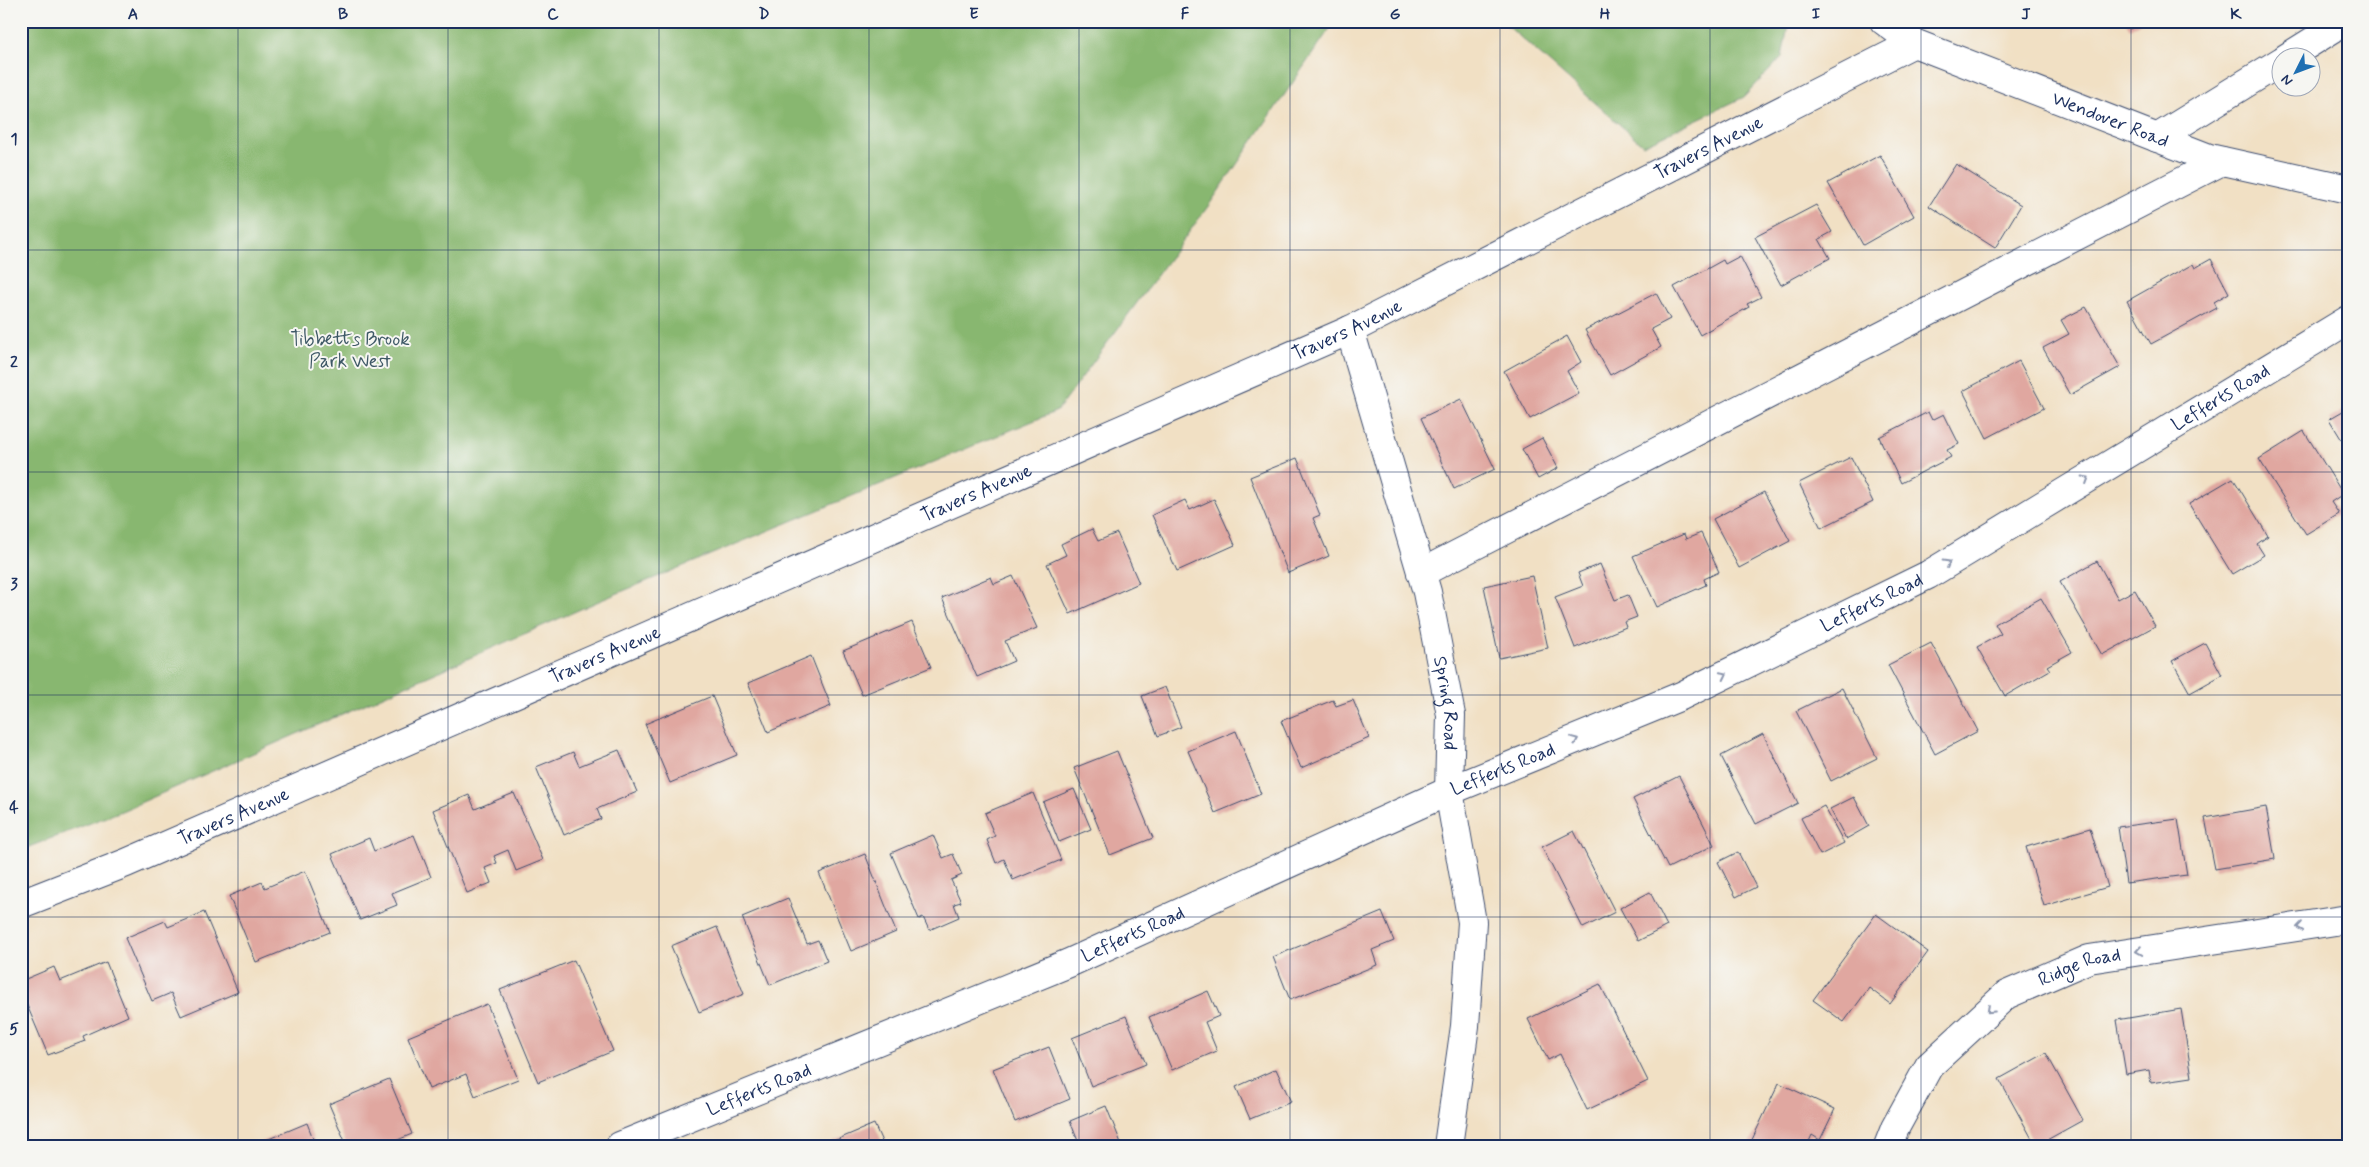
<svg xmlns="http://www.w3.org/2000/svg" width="2369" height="1167" viewBox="0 0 2369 1167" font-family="Mynerve,sans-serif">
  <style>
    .forest { fill: #88b770; stroke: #527367 }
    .building { fill: #e0a7a0 }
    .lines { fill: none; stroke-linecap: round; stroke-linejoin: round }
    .minor-casing { stroke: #3b4a6d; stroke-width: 30 }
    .minor { stroke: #fff; stroke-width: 28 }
    .oneway { stroke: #8d97ae }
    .grid { fill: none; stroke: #1b2f5e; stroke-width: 1; stroke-opacity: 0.55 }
    .labels { text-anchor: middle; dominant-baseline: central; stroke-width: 4; stroke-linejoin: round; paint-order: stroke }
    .street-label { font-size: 19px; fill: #1b2f5e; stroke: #f6f6f2 }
    .park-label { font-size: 19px; fill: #3f5967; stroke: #f6f6f2 }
    .neatline { fill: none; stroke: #1b2f5e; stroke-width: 2 }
    .grid-label { font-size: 16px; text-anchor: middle; font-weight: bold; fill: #1b2f5e }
  </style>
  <rect width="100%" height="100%" fill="#f6f6f2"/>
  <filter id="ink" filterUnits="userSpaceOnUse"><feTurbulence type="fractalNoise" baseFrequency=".02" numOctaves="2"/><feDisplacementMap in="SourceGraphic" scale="10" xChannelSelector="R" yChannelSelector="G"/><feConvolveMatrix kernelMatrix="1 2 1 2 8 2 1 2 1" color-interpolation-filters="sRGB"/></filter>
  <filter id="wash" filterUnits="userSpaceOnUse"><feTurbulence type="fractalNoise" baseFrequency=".0096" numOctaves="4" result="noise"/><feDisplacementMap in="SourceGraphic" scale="20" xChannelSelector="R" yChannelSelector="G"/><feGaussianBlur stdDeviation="1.12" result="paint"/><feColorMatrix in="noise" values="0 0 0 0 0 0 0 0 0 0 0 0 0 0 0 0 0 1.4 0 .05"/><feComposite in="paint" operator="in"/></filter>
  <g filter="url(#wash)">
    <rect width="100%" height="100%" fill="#f1e0c4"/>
    <path class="forest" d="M21,21H1335L1209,205L1057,411L599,601L124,810L21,850Z
      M1502,21H1789L1782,57L1744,97L1643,145Z"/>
    <g id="blocks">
      <path class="building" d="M2125,21H2142L2130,29Z
        M1880,155L1914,216L1863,245L1828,183Z
        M1956,164L2021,205L1995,248L1929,206Z
        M1816,205L1832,232L1819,239L1830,258L1781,285L1755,237Z
        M1740,256L1761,297L1747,304L1749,307L1700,335L1674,287L1723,260L1725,264Z
        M2211,259L2229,293L2214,302L2217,308L2151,344L2127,301L2193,264L2195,268Z
        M1656,293L1670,319L1651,329L1661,347L1610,375L1585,330Z
        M2086,307L2120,367L2070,395L2043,348L2069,334L2061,320Z
        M1567,336L1581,362L1567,371L1579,393L1530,419L1504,371Z
        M2019,361L2044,408L1987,438L1963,391Z
        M1461,399L1495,469L1454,489L1421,418Z
        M2348,408V450L2329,419Z
        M1928,412L1932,420L1944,414L1959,444L1947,450L1951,457L1901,483L1879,437Z
        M2304,431L2343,494L2331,502L2339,514L2306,534L2259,459Z
        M1542,438L1558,468L1538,479L1522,449Z
        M1851,457L1873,502L1821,528L1799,483Z
        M1297,458L1320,515L1313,518L1329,556L1288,573L1250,477Z
        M2233,478L2268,536L2257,544L2264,555L2232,574L2189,504Z
        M1764,492L1790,541L1739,568L1713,519Z
        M1214,499L1235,545L1177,571L1152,515L1185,500L1190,510Z
        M1092,529L1098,541L1117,533L1139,583L1070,614L1047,564L1066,555L1061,544Z
        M1701,533L1719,572L1704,579L1706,585L1657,607L1633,556L1684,534L1686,539Z
        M2097,561L2118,599L2135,590L2155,626L2102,655L2060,582Z
        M1600,564L1615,600L1628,595L1637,617L1624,622L1626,627L1575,648L1555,597L1583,586L1578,573Z
        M1013,576L1037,628L1005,641L1014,661L977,677L942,598L991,577L994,584Z
        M1532,576L1548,648L1499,658L1484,586Z
        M2041,598L2072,652L2047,666L2050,670L2005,696L1977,647L2001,634L1995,624Z
        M912,622L931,667L862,695L843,651Z
        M1931,643L1978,731L1935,754L1888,665Z
        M2205,643L2222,675L2190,693L2172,661Z
        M811,656L831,706L768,732L748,683Z
        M1165,687L1181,727L1158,736L1142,696Z
        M1842,688L1877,758L1831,781L1796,711Z
        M712,696L737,755L670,783L645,724Z
        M1333,700L1336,706L1353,700L1369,738L1301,768L1281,721Z
        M1236,731L1261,794L1215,813L1188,751Z
        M1763,734L1798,803L1756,824L1721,756Z
        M619,750L637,792L597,809L601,819L564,835L536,767L573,752L579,766Z
        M1117,751L1153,838L1110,855L1074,768Z
        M1679,776L1714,845L1668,868L1633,799Z
        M1074,789L1091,829L1059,842L1043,802Z
        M514,793L543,860L516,871L508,850L494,856L497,863L485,868L491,883L467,893L433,810L469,795L475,809Z
        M1033,793L1061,860L1013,880L1004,859L996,863L987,840L995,836L985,813Z
        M1854,797L1869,826L1846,839L1830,809Z
        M1824,806L1844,843L1820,855L1801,818Z
        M2266,807L2275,859L2215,869L2205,818Z
        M2178,819L2187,875L2126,883L2118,827Z
        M2090,828L2108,887L2044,906L2026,847Z
        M1574,831L1615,912L1583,928L1542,847Z
        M414,835L431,877L392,893L397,905L360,920L332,854L369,838L374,851Z
        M933,835L943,858L953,854L962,875L951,880L961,902L954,904L959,917L929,930L923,917L919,919L891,853Z
        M1738,852L1756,887L1736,897L1718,862Z
        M865,854L896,932L851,951L819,873Z
        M305,871L330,932L256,962L229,896L262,882L265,888Z
        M1650,892L1667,926L1638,941L1620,908Z
        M788,898L807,944L818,940L827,961L770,985L742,917Z
        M204,912L238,992L181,1016L171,993L152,1001L125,938L165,921L168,927Z
        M1382,912L1394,941L1372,950L1377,965L1290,1000L1273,957Z
        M1876,914L1928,952L1890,1004L1869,988L1844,1022L1813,1000Z
        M717,927L744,994L699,1012L671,946Z
        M574,960L613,1051L538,1082L500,990Z
        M106,962L128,1016L83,1036L85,1041L48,1055L21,991V981L54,967L60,981Z
        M1600,984L1648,1081L1587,1110L1560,1054L1548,1060L1528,1019Z
        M1208,991L1219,1016L1205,1022L1217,1051L1172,1070L1149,1017Z
        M487,1004L518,1079L475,1096L466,1074L429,1089L408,1037Z
        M2181,1009L2192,1077L2151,1083L2149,1070L2126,1074L2117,1020Z
        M1126,1016L1146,1064L1091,1086L1072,1038Z
        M1049,1047L1070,1099L1015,1122L993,1069Z
        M2046,1053L2083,1120L2036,1146L1999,1079Z
        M1276,1069L1291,1102L1250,1119L1236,1087Z
        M389,1079L412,1134L383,1146H347L329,1104Z
        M1779,1083L1835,1109L1820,1140L1812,1135L1807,1146H1749Z
        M1106,1106L1121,1143L1116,1146H1080L1070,1121Z
        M307,1123L316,1146H252Z
        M874,1124L884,1146H830L829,1143Z"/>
    </g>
  </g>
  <g filter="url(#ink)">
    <use href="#blocks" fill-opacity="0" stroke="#3b4a6d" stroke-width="1"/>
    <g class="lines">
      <defs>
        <g id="minor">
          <path id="s1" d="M1884,21L1914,43L2209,158L2348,189"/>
          <path d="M2286,58L2345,21"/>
          <path d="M2157,138L2282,61"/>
          <path id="s2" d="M1350,330L1427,592L1451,715L1449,791L1472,922L1465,1026L1448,1146"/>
          <path d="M1421,573L2222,161"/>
          <path id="s3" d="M21,904L126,863L1350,330L1914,43"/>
          <path id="s4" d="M620,1146L1069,963L1449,791L1681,696L1928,575L2348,320"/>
          <path id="s5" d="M1888,1146L1895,1128L1929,1066L2006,995L2089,959L2348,919"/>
        </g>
      </defs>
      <use href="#minor" class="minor-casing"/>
      <use href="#minor" class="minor"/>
    </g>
    <defs><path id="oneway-chevron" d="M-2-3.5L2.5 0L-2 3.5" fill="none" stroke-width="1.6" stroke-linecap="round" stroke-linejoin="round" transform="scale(1.25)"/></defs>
    <g class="oneway">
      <use href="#oneway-chevron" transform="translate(2086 479) rotate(-31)"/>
      <use href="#oneway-chevron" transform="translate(1947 563) rotate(-31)"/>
      <use href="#oneway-chevron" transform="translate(1724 675) rotate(-26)"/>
      <use href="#oneway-chevron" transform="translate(1575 740) rotate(-22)"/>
      <use href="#oneway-chevron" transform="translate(2300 927) rotate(172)"/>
      <use href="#oneway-chevron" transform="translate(2139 951) rotate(171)"/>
      <use href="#oneway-chevron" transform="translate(1990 1010) rotate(137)"/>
    </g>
  </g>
  <path class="grid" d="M238,21V1146M448,21V1146M659,21V1146M869,21V1146M1079,21V1146M1290,21V1146M1500,21V1146M1710,21V1146M1921,21V1146M2131,21V1146M21,250H2348M21,472H2348M21,695H2348M21,917H2348"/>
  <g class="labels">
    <g class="street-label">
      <text stroke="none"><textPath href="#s1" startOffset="248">Wendover Road</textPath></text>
      <text stroke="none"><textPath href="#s3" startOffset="1850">Travers Avenue</textPath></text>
      <text stroke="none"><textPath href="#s3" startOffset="1445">Travers Avenue</textPath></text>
      <text stroke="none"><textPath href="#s4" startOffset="1770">Lefferts Road</textPath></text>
      <text stroke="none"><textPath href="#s3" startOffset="1040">Travers Avenue</textPath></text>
      <text stroke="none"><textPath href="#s4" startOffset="1365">Lefferts Road</textPath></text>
      <text stroke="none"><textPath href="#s3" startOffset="635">Travers Avenue</textPath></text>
      <text stroke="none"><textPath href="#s2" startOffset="386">Spring Road</textPath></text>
      <text stroke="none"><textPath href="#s4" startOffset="960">Lefferts Road</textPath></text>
      <text stroke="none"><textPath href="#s3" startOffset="230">Travers Avenue</textPath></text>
      <text stroke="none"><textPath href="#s4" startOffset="555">Lefferts Road</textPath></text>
      <text stroke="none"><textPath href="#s5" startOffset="274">Ridge Road</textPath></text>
      <text stroke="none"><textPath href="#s4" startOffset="150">Lefferts Road</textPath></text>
    </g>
    <g class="park-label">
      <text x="350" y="339">Tibbetts Brook<tspan x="350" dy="22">Park West</tspan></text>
    </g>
  </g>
  <rect width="2369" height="1167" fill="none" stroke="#f6f6f2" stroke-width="55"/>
  <g transform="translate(2296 72) rotate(228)"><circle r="24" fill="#f6f6f2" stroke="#9ea6b7"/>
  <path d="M0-4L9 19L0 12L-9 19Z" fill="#1f6fb2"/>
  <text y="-8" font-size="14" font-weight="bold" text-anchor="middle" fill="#1b2f5e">N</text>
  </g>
  <rect x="28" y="28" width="2314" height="1112" class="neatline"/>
  <g class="grid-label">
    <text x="133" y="19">A</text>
    <text x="343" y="19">B</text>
    <text x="553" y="19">C</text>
    <text x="764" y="19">D</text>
    <text x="974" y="19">E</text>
    <text x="1185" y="19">F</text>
    <text x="1395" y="19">G</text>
    <text x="1605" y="19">H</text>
    <text x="1816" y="19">I</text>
    <text x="2026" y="19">J</text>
    <text x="2236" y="19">K</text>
    <text x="14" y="144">1</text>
    <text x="14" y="367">2</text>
    <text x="14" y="589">3</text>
    <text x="14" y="812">4</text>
    <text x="14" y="1034">5</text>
  </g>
</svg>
